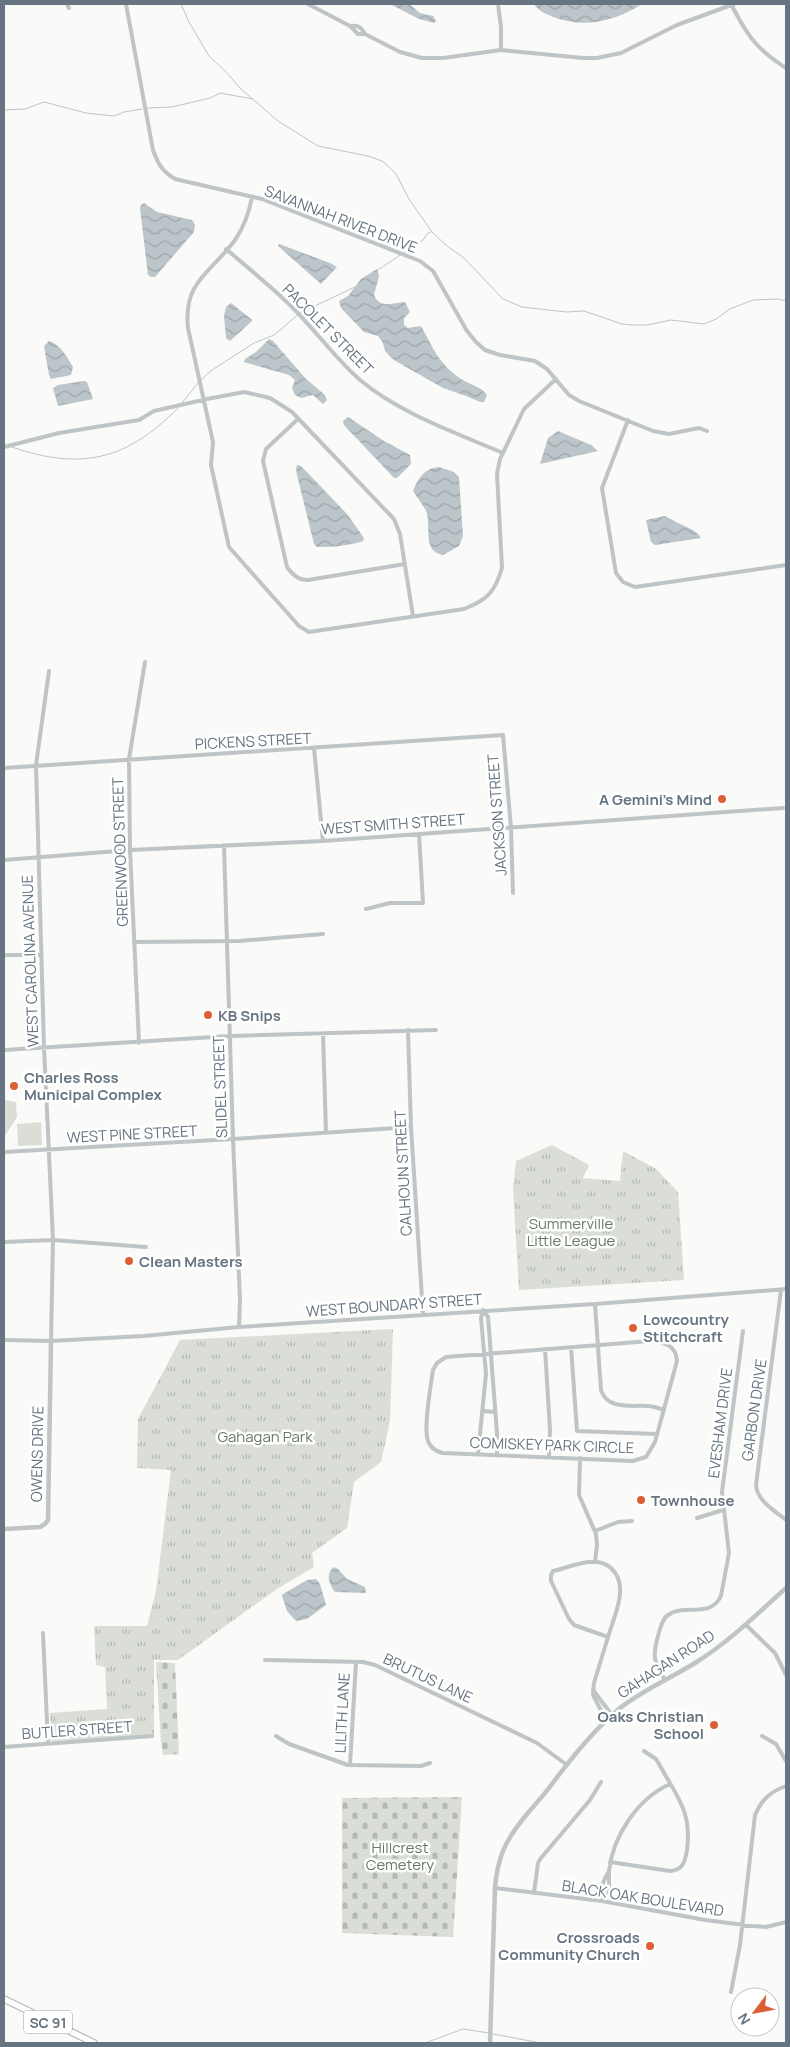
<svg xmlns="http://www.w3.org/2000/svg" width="790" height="2047" viewBox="0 0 790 2047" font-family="Manrope,sans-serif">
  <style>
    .grass { fill: #daded7 }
    .cemetery { fill: url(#cemetery-stones) }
    .park { fill: url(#park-tufts) }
    .water { fill: url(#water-waves) }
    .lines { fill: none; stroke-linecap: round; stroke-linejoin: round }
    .stream { stroke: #bbc5ca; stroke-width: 1 }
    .primary-casing { stroke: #b5babe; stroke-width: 8 }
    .minor { stroke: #bfc4c7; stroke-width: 4 }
    .tertiary { stroke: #bfc4c7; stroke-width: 4.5 }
    .primary { stroke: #fff; stroke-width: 5.5 }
    .poi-dot { fill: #dd5e35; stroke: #fff; stroke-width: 2 }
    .labels { text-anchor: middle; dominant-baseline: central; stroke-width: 5; stroke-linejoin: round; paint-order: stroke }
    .shield { fill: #fff; stroke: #949ea7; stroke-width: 1 }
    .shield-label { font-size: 14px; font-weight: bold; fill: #667581 }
    .street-label { font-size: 15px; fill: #667581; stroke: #fff }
    .poi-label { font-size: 15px; font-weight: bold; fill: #667581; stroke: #fff; text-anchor: start }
    .park-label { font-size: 15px; fill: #687a65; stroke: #fff }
  </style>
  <defs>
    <pattern id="cemetery-stones" width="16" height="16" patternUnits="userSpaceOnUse" patternTransform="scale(1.25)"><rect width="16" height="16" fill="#daded7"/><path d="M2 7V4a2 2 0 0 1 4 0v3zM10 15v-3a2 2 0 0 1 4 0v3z" fill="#b5b9b4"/></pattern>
    <pattern id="park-tufts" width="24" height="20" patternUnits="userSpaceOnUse" patternTransform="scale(1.25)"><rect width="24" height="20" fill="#daded7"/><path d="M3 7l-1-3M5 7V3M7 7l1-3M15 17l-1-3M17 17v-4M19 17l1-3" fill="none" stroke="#b5b9b4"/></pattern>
    <pattern id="water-waves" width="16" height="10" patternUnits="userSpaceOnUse" patternTransform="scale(1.25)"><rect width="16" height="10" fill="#bbc5ca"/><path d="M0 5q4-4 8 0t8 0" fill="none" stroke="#9ca5a9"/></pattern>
  </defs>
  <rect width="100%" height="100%" fill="#fafaf8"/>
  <path class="grass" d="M4,1100L16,1102L17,1117L4,1137Z
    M41,1122L42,1145L18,1146L17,1124Z"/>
  <path class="cemetery" d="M156,1662L175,1663L179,1754L163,1755L161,1743Z
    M462,1797L453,1937L342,1933V1798Z"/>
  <path class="park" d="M552,1145L589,1165L583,1178L620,1181L623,1151L656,1169L678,1192L684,1280L519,1290L513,1189L516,1161Z
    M393,1329L390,1421L381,1462L354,1482L347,1528L312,1553L314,1567L277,1589L178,1660H154V1738L51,1741L50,1713L107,1709L105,1667L96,1665L94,1626H147L156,1591L171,1470L137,1468L138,1419L180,1340Z"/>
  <path class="water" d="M390,4H409L420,13L433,16L436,21L434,23L419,19Z
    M534,4H642C615,21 584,29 553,17C545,13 539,12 534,4Z
    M144,203L157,212L192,220L195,225L194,232L155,277H151L148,275L140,208L141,205Z
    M279,244L330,263L337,267L321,284L278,246Z
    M377,269L379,276L374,295C380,309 392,303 405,302L410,312L404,318V325L408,328L421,326C434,349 438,363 461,379C469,384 482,387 487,395L484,402H480L466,396L443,388L394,360L385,351L383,343L378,336L364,332L341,308L339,301L348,296L361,279Z
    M231,303L251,319L252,321L230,341L226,338L224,316L226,307Z
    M269,339L273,341L306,379L325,395L327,400L323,404L313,395L301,398L295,395L292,388L295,380L289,375L244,362L245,359L256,352Z
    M49,341C61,345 67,357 73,367L71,375L51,379L49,375L44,346Z
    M84,381L87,382L93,399L58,406L53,388L58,385Z
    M348,417L384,441L410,455L411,464L397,478H394L344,425L343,421Z
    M558,431L591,445L598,451L540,464L548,438Z
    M298,465L301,466L347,514L364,538L363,541C349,546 332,547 317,547L314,544L297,475L296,467Z
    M439,467L454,472L459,477L463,536L459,546L443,555C421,551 432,525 426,511C423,504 417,498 413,491C418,478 425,468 439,467Z
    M665,516C675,523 697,529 701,538L655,545L651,542L646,520Z
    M334,1567L338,1569L347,1579L365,1587L366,1593L335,1592C329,1584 325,1574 334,1567Z
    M316,1579L320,1584L326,1605L307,1619L296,1621L287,1611L282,1596L283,1594L307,1580Z"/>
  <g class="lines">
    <path class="stream" d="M181,4L189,22L209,56L225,71L241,89L278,121L318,146L368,156L382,161L389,167L396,174L409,199L432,232L447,246L464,258L503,299L522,307L566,312L584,311L622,324L632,325H647L671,320L704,324L716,319L730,309L753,300L778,299L786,301
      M148,108L172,107L210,98L220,93L253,99
      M4,110L25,109L44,102L86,113L114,116L124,112L142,109
      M378,270L423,240L427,234L431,232
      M201,380L212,370L254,343L274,335L300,313L357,286
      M182,403L198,383
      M12,447C81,471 127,460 178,408
      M493,2034L541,2043
      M425,2043L463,2029L489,2033"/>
    <defs>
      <path id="primary" d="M4,1999L94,2043"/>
    </defs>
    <use href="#primary" class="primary-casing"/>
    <path class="minor" d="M67,4L69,8
      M126,4L153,150C158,164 162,171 175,179L262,199L420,261L433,271L467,331L476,342L485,350L500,355L535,361L547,369L569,395L579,401L653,431L669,434L699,428L707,431
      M308,4L350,26L358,34H365L400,52L422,58H443L501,50L583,58H597L621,53L677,25L734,4
      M498,4L501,27V50
      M731,4C747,35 756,49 786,68
      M350,26C358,25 361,27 365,34
      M252,197C249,213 244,227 235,240C211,273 183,281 188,328L213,442L211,465L229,547L299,626L309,632L464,609C487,600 495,592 502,568L497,474L500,459L524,409L556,379
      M226,249C248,268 272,287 292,307C316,331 335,358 360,380C401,414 454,432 503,453
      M298,419L266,449L263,461L287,567C293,575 298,580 308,580L405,564
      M628,420L602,488L616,573L623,582L635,587L786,565
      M4,447L59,433L139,420L154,411L207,399L244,392L270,398L292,412L394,519L400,534L413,616
      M49,671L36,765L44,1047L53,1240L51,1341
      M314,748L323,841
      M4,768L503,735L511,828L513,893
      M224,845L233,1139L240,1300L239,1327
      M4,860L130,850L323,841L783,808
      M366,909L390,903H423L419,834
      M134,942L239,941L323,934
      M4,955H41
      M408,1030L411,1127L423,1314
      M323,1033L326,1133
      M139,1043L130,850L129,759L145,662
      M4,1050L230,1036L436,1030
      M4,1152L233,1139L411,1127
      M4,1242L53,1240L146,1247
      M781,1290L756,1485C757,1501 775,1511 786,1520
      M595,1304L601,1390C607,1410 631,1405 648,1406C653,1406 658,1408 664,1410
      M483,1310L488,1317L497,1433V1455
      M4,1340L51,1341L143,1336L239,1327L595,1304L786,1289
      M650,1341C664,1342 676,1345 677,1361L655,1442L646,1457L633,1461L442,1453C436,1451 430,1447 428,1441C423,1428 431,1385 433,1370L437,1363L446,1357Z
      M571,1347L577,1431L657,1434
      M545,1349L550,1430L549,1457
      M482,1411L495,1412
      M478,1454L486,1374L481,1318L483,1310
      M580,1458L579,1495L596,1534L597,1545L595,1562
      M697,1518L723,1510
      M595,1531L618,1522L632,1521
      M746,1625L775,1653L786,1675
      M43,1633L48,1744
      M265,1660L363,1662L375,1665L537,1743L567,1765
      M665,1680C654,1661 652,1658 658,1636C660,1629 662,1619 668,1615C685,1603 710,1619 721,1596L729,1553L722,1492L743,1331
      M593,1690L612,1715
      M606,1720L593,1695L594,1683L608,1637L609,1634C615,1614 629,1586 612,1569C609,1566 603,1563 598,1562C584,1560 567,1568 553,1571L551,1575V1581L569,1619L574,1625L608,1637
      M276,1736L289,1744L348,1765L421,1766L430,1763
      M762,1736L776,1744L786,1761
      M4,1747L152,1736
      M350,1765L356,1662
      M610,1862L670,1871C683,1870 685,1862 687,1850C692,1811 677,1797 659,1764L656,1759L644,1751
      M609,1871C613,1836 637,1799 670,1784
      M609,1871V1890L607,1898L602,1901C600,1890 603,1880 609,1871Z
      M495,1888L602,1901L705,1920L752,1926L766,1927L786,1922
      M534,1893L538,1863L541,1858L590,1800L601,1782
      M731,1992L740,1945L755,1815C762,1799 770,1792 786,1786"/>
    <path class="tertiary" d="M4,1529L40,1527L45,1524L48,1520L51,1341
      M490,2043L495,1888C496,1876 498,1863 503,1851C512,1829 530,1811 545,1793C568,1763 591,1732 620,1708C643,1690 671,1678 695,1663C729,1642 757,1614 786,1588"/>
    <use href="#primary" class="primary"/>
  </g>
  <g class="poi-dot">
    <circle cx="722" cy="799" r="5"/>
    <circle cx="208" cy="1015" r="5"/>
    <circle cx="14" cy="1086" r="5"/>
    <circle cx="129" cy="1261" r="5"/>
    <circle cx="633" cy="1328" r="5"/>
    <circle cx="641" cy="1500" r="5"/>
    <circle cx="714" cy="1725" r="5"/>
    <circle cx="650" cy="1946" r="5"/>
  </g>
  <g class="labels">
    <rect class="shield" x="24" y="2010.5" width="48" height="23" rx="4"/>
    <g class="shield-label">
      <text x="48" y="2022">SC 91</text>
    </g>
    <g class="street-label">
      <text transform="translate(341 219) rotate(21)">SAVANNAH RIVER DRIVE</text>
      <text transform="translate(328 329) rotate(45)">PACOLET STREET</text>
      <text transform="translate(253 741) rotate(-3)">PICKENS STREET</text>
      <text transform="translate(497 815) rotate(-94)">JACKSON STREET</text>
      <text transform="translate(393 824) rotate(-4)">WEST SMITH STREET</text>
      <text transform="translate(120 852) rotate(-92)">GREENWOOD STREET</text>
      <text transform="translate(30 961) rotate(-92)">WEST CAROLINA AVENUE</text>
      <text transform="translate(220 1087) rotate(-92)">SLIDEL STREET</text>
      <text transform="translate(132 1134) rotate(-3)">WEST PINE STREET</text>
      <text transform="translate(403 1173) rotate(-93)">CALHOUN STREET</text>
      <text transform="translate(394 1305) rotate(-4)">WEST BOUNDARY STREET</text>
      <text transform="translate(754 1410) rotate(-82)">GARBON DRIVE</text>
      <text transform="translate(720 1423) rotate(-83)">EVESHAM DRIVE</text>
      <text transform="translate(552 1445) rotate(2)">COMISKEY PARK CIRCLE</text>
      <text transform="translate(37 1454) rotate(-89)">OWENS DRIVE</text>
      <text transform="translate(666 1664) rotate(-33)">GAHAGAN ROAD</text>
      <text transform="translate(428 1678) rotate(25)">BRUTUS LANE</text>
      <text transform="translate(342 1713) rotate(-87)">LILITH LANE</text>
      <text transform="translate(77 1730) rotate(-4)">BUTLER STREET</text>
      <text transform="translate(643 1898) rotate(9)">BLACK OAK BOULEVARD</text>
    </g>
    <g class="poi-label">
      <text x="712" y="799" text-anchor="end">A Gemini's Mind</text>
      <text x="218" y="1015">KB Snips</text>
      <text x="24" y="1077">Charles Ross<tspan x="24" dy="17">Municipal Complex</tspan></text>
      <text x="139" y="1261">Clean Masters</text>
      <text x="643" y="1319">Lowcountry<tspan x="643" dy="17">Stitchcraft</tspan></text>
      <text x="651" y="1500">Townhouse</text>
      <text x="704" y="1716" text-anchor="end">Oaks Christian<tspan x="704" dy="17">School</tspan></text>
      <text x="640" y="1937" text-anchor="end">Crossroads<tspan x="640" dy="17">Community Church</tspan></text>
    </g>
    <g class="park-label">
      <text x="571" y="1223">Summerville<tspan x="571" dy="17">Little League</tspan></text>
      <text x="265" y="1436">Gahagan Park</text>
      <text x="400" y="1847">Hillcrest<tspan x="400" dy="17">Cemetery</tspan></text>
    </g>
  </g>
  <rect width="790" height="2047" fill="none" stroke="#667581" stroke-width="10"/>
  <g transform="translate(755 2012) rotate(238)"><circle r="24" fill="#ffffff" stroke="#c2c8cd"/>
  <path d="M0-4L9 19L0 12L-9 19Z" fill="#dd5e35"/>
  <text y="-8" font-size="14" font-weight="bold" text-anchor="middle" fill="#667581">N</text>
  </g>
</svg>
